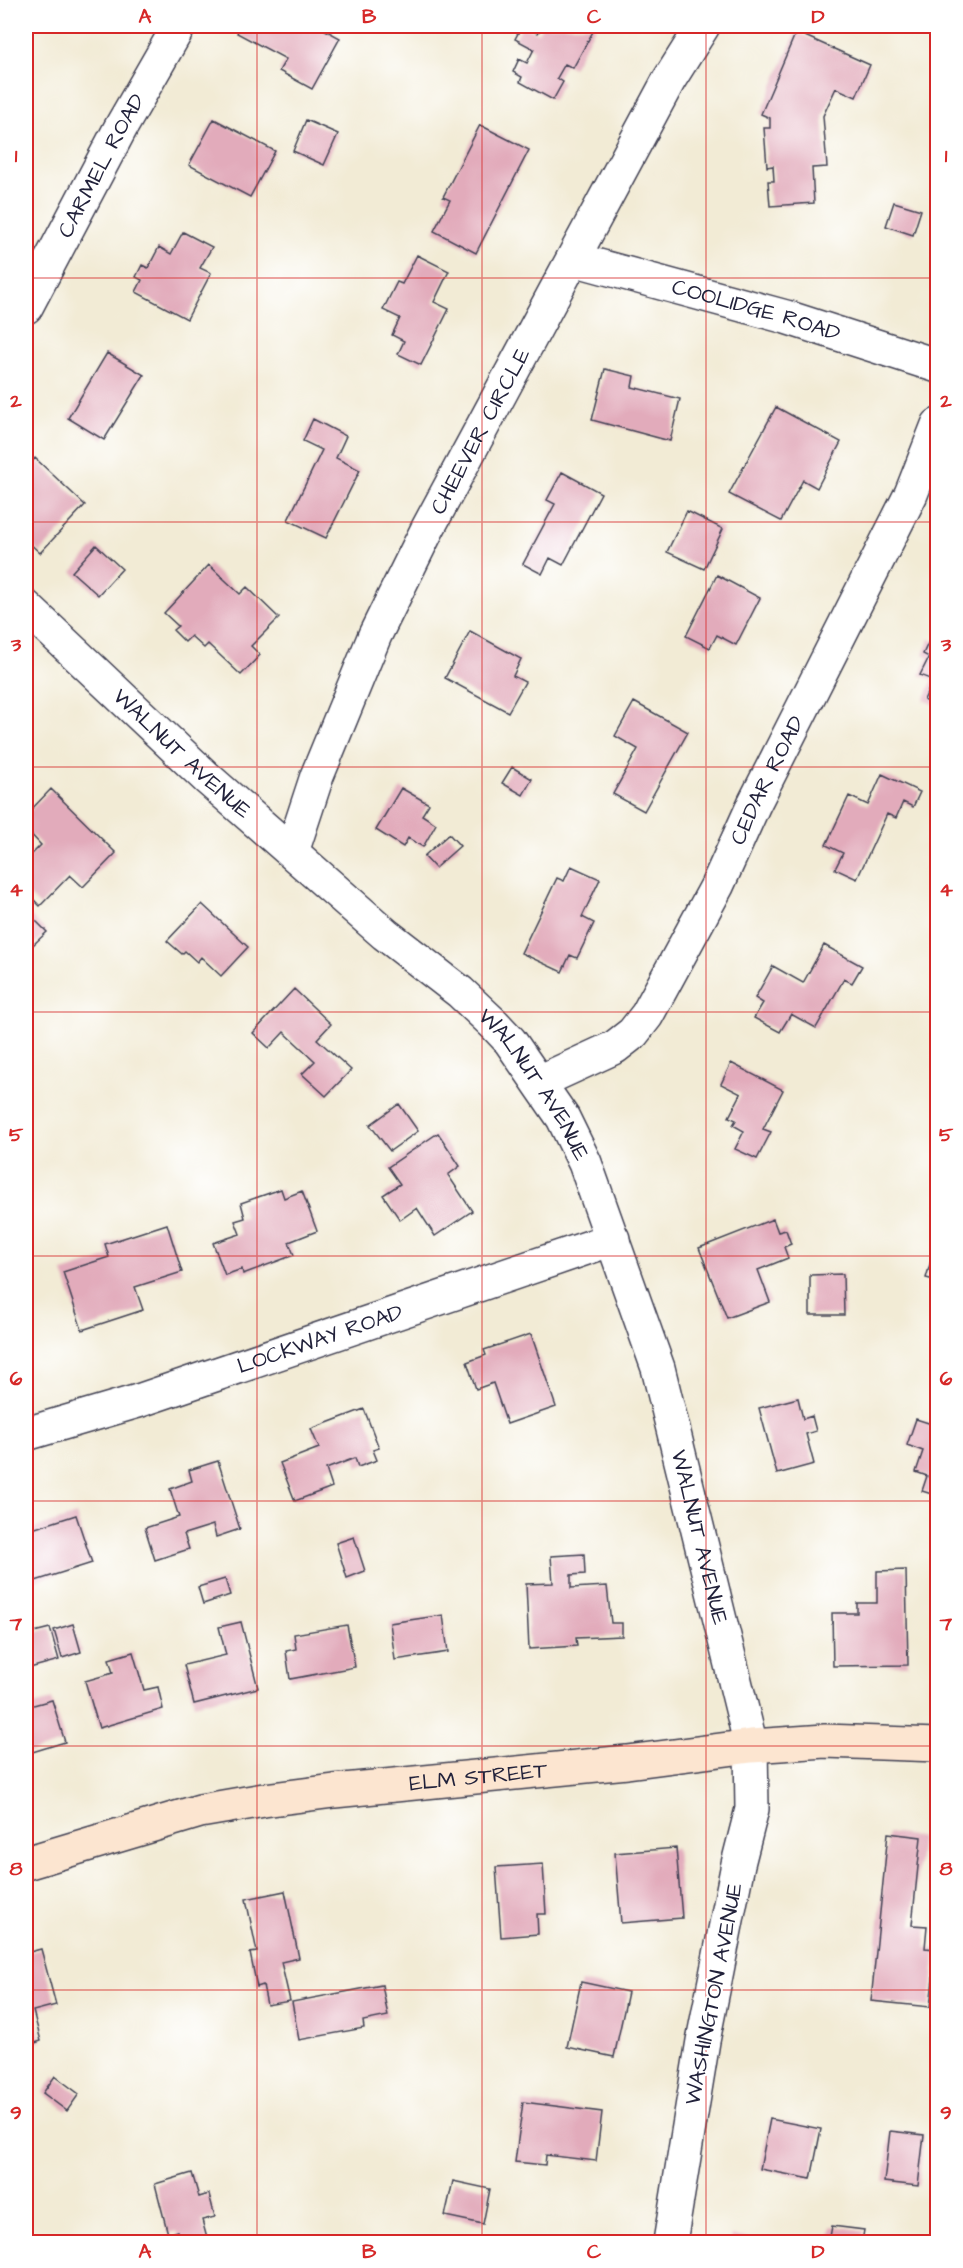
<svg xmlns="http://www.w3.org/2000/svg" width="963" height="2268" viewBox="0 0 963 2268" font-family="'Architects Daughter',sans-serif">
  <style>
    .building { fill: #e2abbb }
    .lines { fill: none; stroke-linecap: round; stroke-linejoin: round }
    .street-casing { stroke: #414052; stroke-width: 36 }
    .secondary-casing { stroke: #414052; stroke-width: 36 }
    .street { stroke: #fff; stroke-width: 33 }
    .secondary { stroke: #fce5d0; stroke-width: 33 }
    .grid { fill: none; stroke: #d62828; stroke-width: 1.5; stroke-opacity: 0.55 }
    .labels { text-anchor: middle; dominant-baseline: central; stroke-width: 4.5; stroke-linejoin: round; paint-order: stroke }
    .street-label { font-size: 22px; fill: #22223b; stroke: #fff }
    .neatline { fill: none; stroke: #d62828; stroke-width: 2 }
    .grid-label { font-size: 20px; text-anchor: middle; font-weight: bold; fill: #d62828 }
  </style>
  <rect width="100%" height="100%" fill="#fff"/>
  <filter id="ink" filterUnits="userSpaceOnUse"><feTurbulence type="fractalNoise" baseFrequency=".0167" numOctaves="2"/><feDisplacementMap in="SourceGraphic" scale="12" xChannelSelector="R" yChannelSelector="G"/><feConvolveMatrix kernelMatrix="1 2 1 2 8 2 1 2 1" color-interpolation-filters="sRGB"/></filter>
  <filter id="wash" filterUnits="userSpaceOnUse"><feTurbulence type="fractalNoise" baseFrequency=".008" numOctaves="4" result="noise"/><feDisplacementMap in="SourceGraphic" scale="24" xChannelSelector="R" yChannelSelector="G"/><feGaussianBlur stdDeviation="1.35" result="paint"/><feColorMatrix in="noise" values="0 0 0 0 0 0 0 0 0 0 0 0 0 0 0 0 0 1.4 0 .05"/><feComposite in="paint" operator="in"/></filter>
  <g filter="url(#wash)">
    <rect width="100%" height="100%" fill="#f2ebd5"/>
    <g id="blocks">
      <path class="building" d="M241,26H318L340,38L312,89L279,71L286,59L237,33Z
        M522,26L538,33L542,26H596L573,68L565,64L557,78L563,82L553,100L520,82L522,77L513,72L519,59L527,63L534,49L515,39Z
        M796,32L870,65L856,97L836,88L823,116L827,167L812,168L814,203L770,206L768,181H774L773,166L767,167L764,128H770V118L761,114Z
        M214,119L275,151L250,197L189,165Z
        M306,120L338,134L324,165L293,151Z
        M480,125L529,150L476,253L434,231L450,200L443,197Z
        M894,202L921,210L913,235L886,226Z
        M183,232L212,247L200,268L211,273L187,319L136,292L142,280L136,277L142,265L148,268L159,247L171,254Z
        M417,255L449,271L434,302L449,309L421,365L398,354L404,341L392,335L400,318L383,310L397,282L402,284Z
        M107,353L144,375L104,440L68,418Z
        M605,369L634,376L632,387L680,399L670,441L592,420Z
        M776,407L841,442L817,488L803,480L781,521L729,494Z
        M313,419L346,436L336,458L360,470L326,538L288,520L322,450L303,441Z
        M35,458L85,505L40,553L26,540V469Z
        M562,472L601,493L563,565L550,558L542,574L523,564L555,504L547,500Z
        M687,511L723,529L704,569L667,552Z
        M96,545L122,569L98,595L72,572Z
        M209,565L240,594L247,587L279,618L251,646L260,655L241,675L208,644L204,648L191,636L185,642L173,630L178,626L164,613Z
        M717,575L760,598L736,645L717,635L710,648L686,636Z
        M470,631L521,659L513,676L525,682L508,712L445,678Z
        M930,639L938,643V706L924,700L933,680L920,675L929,657L923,654Z
        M634,702L688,732L644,811L613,794L638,749L615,736Z
        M512,767L532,779L523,795L502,783Z
        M882,774L920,792L913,807L903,802L896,818L887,814L857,879L835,869L843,853L826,845L849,796L868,805Z
        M401,788L429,804L422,815L436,824L423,847L408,838L403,847L376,830Z
        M51,789L116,853L83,887L70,875L40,906L26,892V860L41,845L26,829V815Z
        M449,834L460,846L435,868L424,856Z
        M571,866L600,879L582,917L594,923L577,958L570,955L562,972L521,953L557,878L564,881Z
        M202,904L248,947L221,976L201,957L197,962L185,951L182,954L167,941Z
        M30,915L47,932L33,945L26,936V919Z
        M824,945L862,966L852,983L844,979L816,1028L791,1014L780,1032L754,1018L763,1003L755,998L773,966L803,983Z
        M294,989L331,1024L317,1039L351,1070L326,1096L302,1074L315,1061L284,1032L269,1048L253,1033Z
        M731,1063L783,1090L763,1129L771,1132L757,1159L735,1149L744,1131L733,1125L736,1120L729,1117L741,1094L721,1084Z
        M399,1104L418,1131L390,1151L370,1125Z
        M438,1133L460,1166L448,1175L472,1211L435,1236L417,1208L400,1220L383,1195L400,1184L388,1167Z
        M281,1189L284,1198L302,1191L317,1231L289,1242L294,1255L243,1274L242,1269L225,1275L213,1243L240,1234L235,1221L245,1218L241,1203Z
        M773,1219L778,1232L786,1230L791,1244L784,1247L788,1258L758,1270L770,1302L727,1318L699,1248Z
        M167,1224L182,1272L135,1287L143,1310L82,1330L63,1272L109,1257L105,1244Z
        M937,1240H938V1281L926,1278Z
        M843,1274L844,1315H810V1275Z
        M531,1334L556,1407L507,1424L493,1383L476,1389L467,1362L486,1355L484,1350Z
        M798,1398L803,1419L812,1416L816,1431L806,1434L814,1464L777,1474L759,1408Z
        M364,1409L379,1448L373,1450L377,1460L358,1467L355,1458L326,1469L332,1487L295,1501L280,1463L319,1448L311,1429Z
        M916,1419L938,1426V1496L922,1491L927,1476L916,1472L923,1451L907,1445Z
        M218,1461L240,1529L216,1537L213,1525L184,1534L189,1549L155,1560L145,1528L179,1517L170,1489L192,1481L189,1470Z
        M76,1515L92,1563L26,1584V1531Z
        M354,1537L365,1571L347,1578L336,1543Z
        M584,1554L585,1574L571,1575V1588L607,1586L611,1623H622V1636L576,1638L577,1646L529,1649L526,1584L553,1583L551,1556Z
        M906,1570L908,1665L833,1666L832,1613H857V1603H877V1571Z
        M225,1579L230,1595L203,1604L198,1587Z
        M443,1615L448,1652L395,1660L390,1623Z
        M241,1622L258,1688L194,1704L184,1665L226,1655L219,1627Z
        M73,1624L81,1652L62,1658L54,1630Z
        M347,1625L355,1667L290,1679L286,1651L296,1649L294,1634Z
        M50,1628L59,1660L26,1669V1634Z
        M133,1652L144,1690L158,1687L163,1709L99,1728L85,1681L113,1673L109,1659Z
        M52,1700L65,1742L26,1754V1707Z
        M888,1833L921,1837L912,1925L927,1926L925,1948L936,1949L930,2007L871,2001Z
        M676,1848L682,1918L621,1923L615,1853Z
        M543,1864L546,1914H537L538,1934L501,1937L496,1867Z
        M285,1891L299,1958L281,1962L290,2001L267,2005L263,1985L257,1987L250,1953L257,1952L246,1899Z
        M41,1949L56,2005L33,2011L41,2041L26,2046V1963L29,1962L26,1953Z
        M581,1982L628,1992L614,2057L567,2047Z
        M382,1985L388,2016L363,2021L364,2028L299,2040L292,2002Z
        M55,2076L79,2094L67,2111L43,2093Z
        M523,2102L602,2112L596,2161L546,2155L545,2165L515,2162Z
        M770,2119L821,2129L811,2179L760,2169Z
        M890,2131L924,2135L918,2186L884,2182Z
        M192,2173L199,2197L209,2194L215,2217L202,2220L208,2242H180L177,2231L168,2234L155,2184Z
        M453,2181L490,2189L483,2224L445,2216Z
        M832,2226L864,2230L862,2242H829Z
        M732,2236L762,2241V2242H731Z"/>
    </g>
  </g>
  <g filter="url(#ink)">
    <use href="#blocks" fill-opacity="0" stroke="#414052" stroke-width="1.5"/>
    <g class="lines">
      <defs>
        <g id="street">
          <path id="s1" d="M573,259L786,317L938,366"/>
          <path id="s2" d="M26,307L121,127L179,26"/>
          <path id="s3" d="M26,607L207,778L385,934L460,992L494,1024L510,1041L563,1118L585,1163L658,1368L751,1746L752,1809L738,1864L703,2041L670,2242"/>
          <path id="s4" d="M292,852L317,776L375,635L428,528L669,80L703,26"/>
          <path id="s5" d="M539,1082L615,1047L633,1033L647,1015L717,886L754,804L911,494L938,425"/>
          <path id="s6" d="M26,1434L138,1401L613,1239"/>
        </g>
        <g id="secondary">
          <path id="s7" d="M26,1863L200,1811L264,1800L334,1791L627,1762L751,1746L825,1741L938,1745"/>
        </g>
      </defs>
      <use href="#street" class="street-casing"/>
      <use href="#secondary" class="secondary-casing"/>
      <use href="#street" class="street"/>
      <use href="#secondary" class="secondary"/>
    </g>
  </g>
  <path class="grid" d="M257,26V2242M482,26V2242M706,26V2242M26,278H938M26,522H938M26,767H938M26,1012H938M26,1256H938M26,1501H938M26,1746H938M26,1990H938"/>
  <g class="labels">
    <g class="street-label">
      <text stroke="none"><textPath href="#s2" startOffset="160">CARMEL ROAD</textPath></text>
      <text stroke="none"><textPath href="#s1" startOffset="190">COOLIDGE ROAD</textPath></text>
      <text stroke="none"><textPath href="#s4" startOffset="462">CHEEVER CIRCLE</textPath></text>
      <text stroke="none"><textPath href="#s3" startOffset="214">WALNUT AVENUE</textPath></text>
      <text stroke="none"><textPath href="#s5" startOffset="393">CEDAR ROAD</textPath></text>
      <text stroke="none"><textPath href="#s3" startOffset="700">WALNUT AVENUE</textPath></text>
      <text stroke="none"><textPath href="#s6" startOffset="309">LOCKWAY ROAD</textPath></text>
      <text stroke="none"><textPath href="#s3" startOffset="1186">WALNUT AVENUE</textPath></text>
      <text stroke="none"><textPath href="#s7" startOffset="462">ELM STREET</textPath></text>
      <text transform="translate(714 1994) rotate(-79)">WASHINGTON AVENUE</text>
    </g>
  </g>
  <rect width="963" height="2268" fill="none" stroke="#fff" stroke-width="66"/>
  <rect x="33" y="33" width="897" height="2202" class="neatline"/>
  <g class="grid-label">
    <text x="145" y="23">A</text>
    <text x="369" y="23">B</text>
    <text x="594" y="23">C</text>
    <text x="818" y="23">D</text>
    <text x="16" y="162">1</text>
    <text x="946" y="162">1</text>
    <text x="16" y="407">2</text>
    <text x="946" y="407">2</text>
    <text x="16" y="651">3</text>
    <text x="946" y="651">3</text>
    <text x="16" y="896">4</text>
    <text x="946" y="896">4</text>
    <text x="16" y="1141">5</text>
    <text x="946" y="1141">5</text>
    <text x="16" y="1385">6</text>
    <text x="946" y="1385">6</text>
    <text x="16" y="1630">7</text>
    <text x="946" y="1630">7</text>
    <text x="16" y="1875">8</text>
    <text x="946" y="1875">8</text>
    <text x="16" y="2119">9</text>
    <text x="946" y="2119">9</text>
    <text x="145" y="2258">A</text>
    <text x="369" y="2258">B</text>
    <text x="594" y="2258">C</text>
    <text x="818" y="2258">D</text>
  </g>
</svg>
